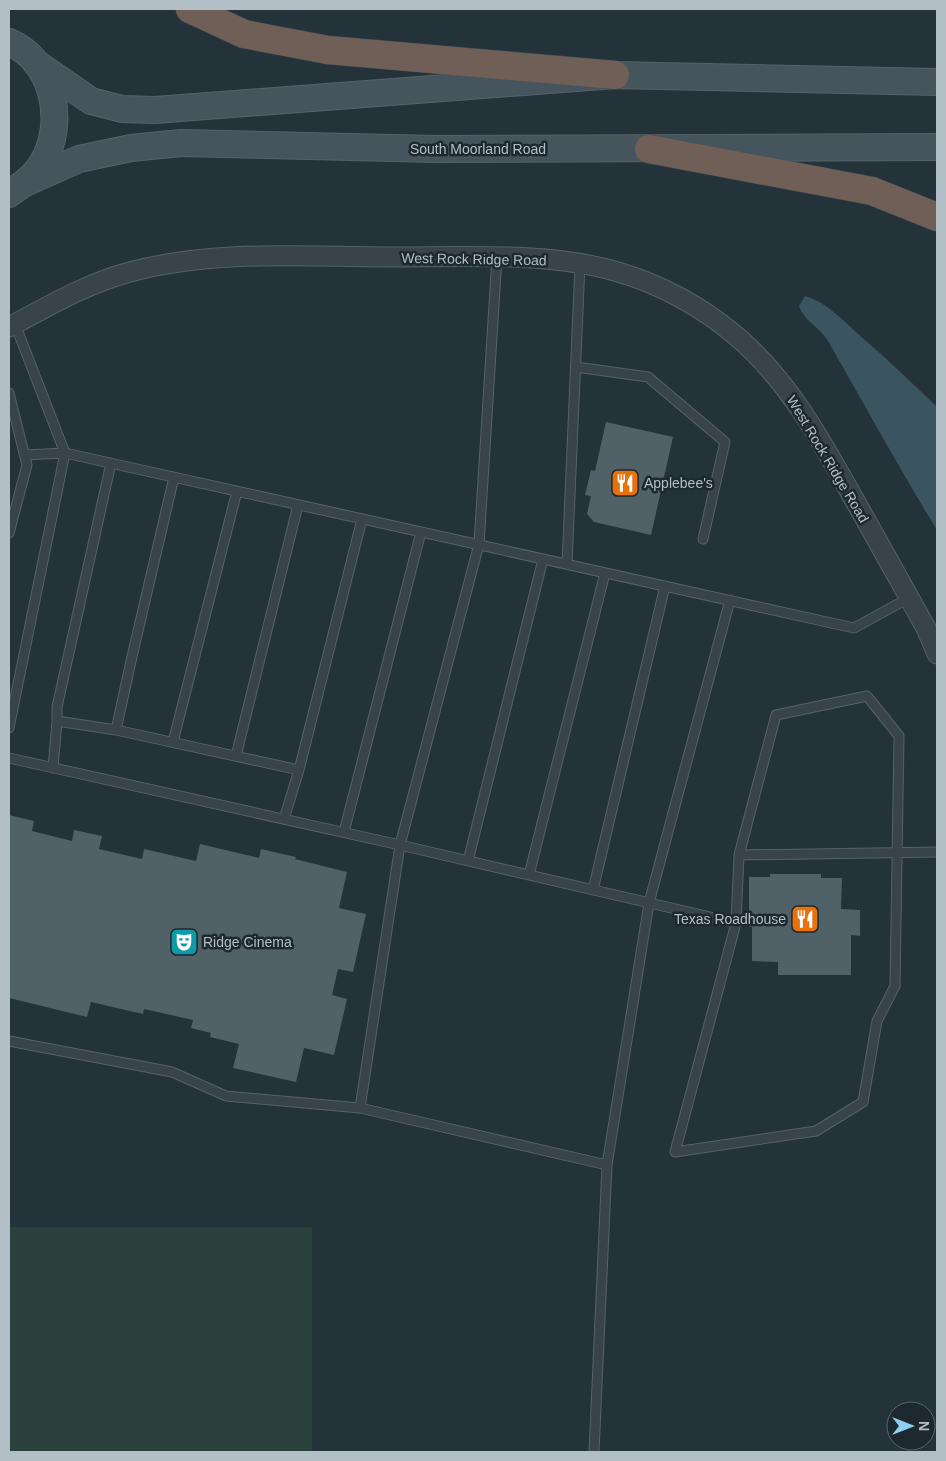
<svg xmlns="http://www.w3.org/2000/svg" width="946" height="1461" viewBox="0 0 946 1461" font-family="Arial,sans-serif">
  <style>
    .green { fill: #2a403b }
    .water { fill: #3a5460 }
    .building { fill: #506168 }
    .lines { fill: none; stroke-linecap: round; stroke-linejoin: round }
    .lane-casing { stroke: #566268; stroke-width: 11 }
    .street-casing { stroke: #566268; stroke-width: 21 }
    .secondary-casing { stroke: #566268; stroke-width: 28 }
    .highway-casing { stroke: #434f55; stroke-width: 29 }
    .lane { stroke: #38444a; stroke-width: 9 }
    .street { stroke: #38444a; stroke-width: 19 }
    .secondary { stroke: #46555d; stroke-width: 26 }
    .highway { stroke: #705f56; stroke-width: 28 }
    .labels { text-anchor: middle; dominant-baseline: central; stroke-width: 5; stroke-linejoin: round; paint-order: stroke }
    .street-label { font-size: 14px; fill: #b3bfc6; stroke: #1d292f }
    .poi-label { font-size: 14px; fill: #b3bfc6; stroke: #1d292f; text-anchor: start }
  </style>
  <rect width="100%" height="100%" fill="#24333a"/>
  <path class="green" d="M9,1227H312V1452H9Z"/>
  <path class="water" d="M805,296C826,302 842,319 858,334C885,357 911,382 937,407V530C899,468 864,404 828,341C820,327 804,321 799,306Z"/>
  <path class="building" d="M606,422L673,437L651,535L594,522L587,514L591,496L585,495L591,470L595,471Z
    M9,815L34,821L32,831L72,841L74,830L102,836L99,849L142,859L144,849L196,861L200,844L259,858L261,849L296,857L295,859L347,872L339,908L366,914L353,972L338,969L332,995L347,999L334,1055L304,1048L296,1082L233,1068L239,1044L210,1037L211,1033L191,1028L193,1020L144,1009L143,1014L91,1002L87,1017L9,998Z
    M770,874H821V878H842L841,909L860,910V936L851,935V975H778V962L752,961V927H749V877H770Z"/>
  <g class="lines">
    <defs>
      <path id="lane" d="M576,367L648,377L725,442L703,539
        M9,393L27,465L9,533
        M24,455L65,453L854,628L909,598
        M567,564L580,264
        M867,696L899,736L895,986L877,1021L863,1102L816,1131L675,1152L736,923L739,855L776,715Z
        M57,721V707L111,463
        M9,728L65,453L15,324
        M116,730L131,661L174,477
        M173,742L237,491
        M236,756L298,505
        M9,758L400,845L736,923
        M53,768L57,721L116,730L299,770L284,819
        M299,770L362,519
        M344,832L421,532
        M739,855L937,852
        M468,861L543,559
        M529,875L605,573
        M593,890L665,586
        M9,1041L172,1072L226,1096L360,1108L607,1165
        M360,1108L400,845L479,544L497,257
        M594,1452L607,1165L649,903L730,600"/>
      <path id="street" d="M9,327C49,306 85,284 130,272C216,249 308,257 396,257C466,257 551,252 618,272C660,284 702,307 735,335C788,379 822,442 855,501C879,543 902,585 926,628L937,654"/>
      <path id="secondary" d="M9,42C54,61 66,122 43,162C35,176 22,185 9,194
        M36,63L91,101L122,109L155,110L615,75L937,82
        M25,183L79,159L131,148L181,143L436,149L937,147"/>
      <path id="highway" d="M190,9L244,34L328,50L615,75
        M649,149L872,191L937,217"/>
    </defs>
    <use href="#lane" class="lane-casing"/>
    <use href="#street" class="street-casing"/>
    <use href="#secondary" class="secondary-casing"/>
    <use href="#highway" class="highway-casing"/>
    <use href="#lane" class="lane"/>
    <use href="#street" class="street"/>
    <use href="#secondary" class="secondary"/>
    <use href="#highway" class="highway"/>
  </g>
  <defs>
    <symbol id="restaurant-square" viewBox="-11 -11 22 22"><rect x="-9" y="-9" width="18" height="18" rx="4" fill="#e8710a" stroke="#1d292f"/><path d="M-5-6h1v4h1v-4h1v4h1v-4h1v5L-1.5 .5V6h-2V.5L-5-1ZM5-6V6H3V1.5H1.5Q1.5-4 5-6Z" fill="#fff"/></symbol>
    <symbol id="theatre-square" viewBox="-11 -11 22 22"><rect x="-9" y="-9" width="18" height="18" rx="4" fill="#0f9aa8" stroke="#1d292f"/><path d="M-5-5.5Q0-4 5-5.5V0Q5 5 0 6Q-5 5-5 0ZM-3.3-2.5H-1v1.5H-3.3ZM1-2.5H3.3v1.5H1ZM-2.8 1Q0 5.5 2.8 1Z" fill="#fff"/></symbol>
  </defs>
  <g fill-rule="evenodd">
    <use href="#restaurant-square" x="609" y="467" width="32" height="32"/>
    <use href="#restaurant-square" x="789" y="903" width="32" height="32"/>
    <use href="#theatre-square" x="168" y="926" width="32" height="32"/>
  </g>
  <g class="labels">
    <g class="street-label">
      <text x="478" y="149">South Moorland Road</text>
      <text transform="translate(474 259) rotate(1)">West Rock Ridge Road</text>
      <text transform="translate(828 459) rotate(59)">West Rock Ridge Road</text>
    </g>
    <g class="poi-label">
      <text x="644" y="483">Applebee's</text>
      <text x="786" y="919" text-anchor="end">Texas Roadhouse</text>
      <text x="203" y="942">Ridge Cinema</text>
    </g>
  </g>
  <rect width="946" height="1461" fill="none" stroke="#b3bfc6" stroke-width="20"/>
  <g transform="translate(911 1426) rotate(90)"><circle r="24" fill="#1d292f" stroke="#59656b"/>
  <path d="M0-4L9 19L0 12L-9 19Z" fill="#8fcef0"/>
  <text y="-8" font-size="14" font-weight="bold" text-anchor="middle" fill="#b3bfc6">N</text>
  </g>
</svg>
